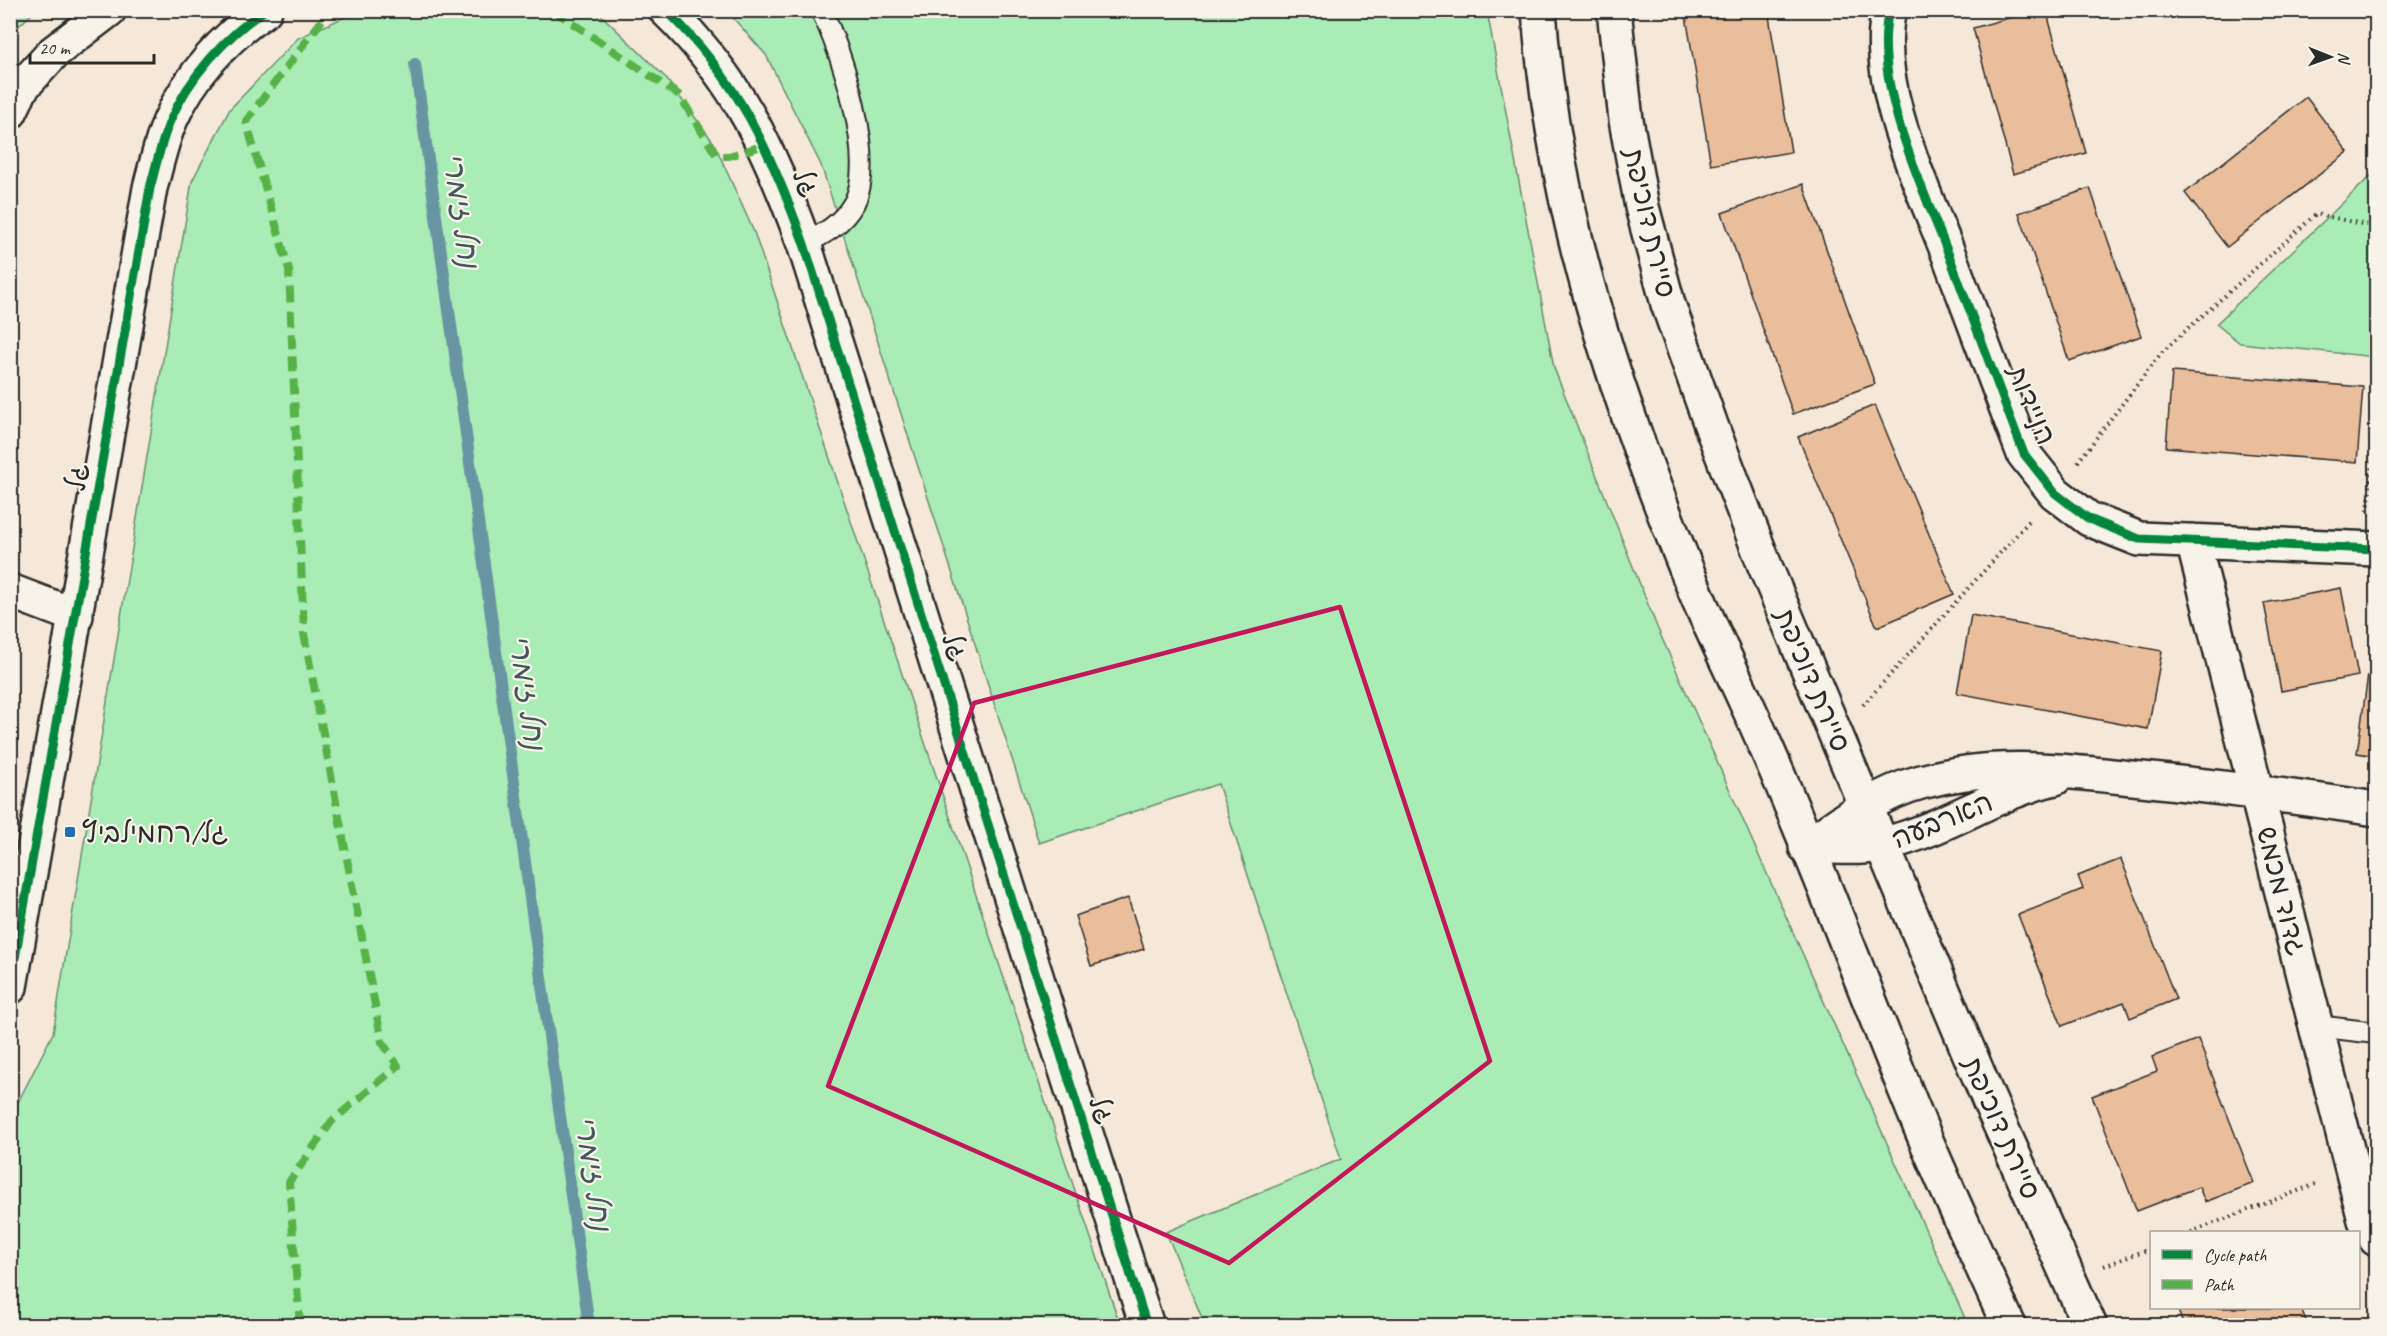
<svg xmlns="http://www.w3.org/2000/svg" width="2387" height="1336" viewBox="0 0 2387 1336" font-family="Caveat,'Playpen Sans Hebrew',sans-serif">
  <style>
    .green { fill: #aaecb6; stroke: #6a8c70; stroke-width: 1.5 }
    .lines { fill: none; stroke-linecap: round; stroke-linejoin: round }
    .stream { stroke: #6895a2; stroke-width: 12 }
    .building { fill: #ebbe9b; stroke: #2b2b2b; stroke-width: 1.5 }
    .lane-casing { stroke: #2b2b2b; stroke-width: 24 }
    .street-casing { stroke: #2b2b2b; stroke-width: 38 }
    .secondary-casing { stroke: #2b2b2b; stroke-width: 38 }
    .path { stroke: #2b2b2b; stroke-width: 4; stroke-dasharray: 1.5 4.5; stroke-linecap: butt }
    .lane { stroke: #f7f3e8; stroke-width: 20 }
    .street { stroke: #f7f3e8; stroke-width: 33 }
    .secondary { stroke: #f7f3e8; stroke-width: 33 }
    .quiet { stroke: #56b246; stroke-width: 8; stroke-dasharray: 15 8; stroke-linecap: butt }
    .cycleway-casing { stroke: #f7f3e8; stroke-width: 13 }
    .cycleway { stroke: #00873e; stroke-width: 9 }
    .marked { fill: none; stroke: #c2185b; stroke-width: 4.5; stroke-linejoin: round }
    .poi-dot { fill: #1f6fb2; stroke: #f7f3e8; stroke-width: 2 }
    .labels { text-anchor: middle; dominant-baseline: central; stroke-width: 4.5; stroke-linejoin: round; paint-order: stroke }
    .street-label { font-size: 28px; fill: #2b2b2b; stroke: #f7f3e8 }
    .poi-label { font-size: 28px; fill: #2b2b2b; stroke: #f7f3e8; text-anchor: start }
    .water-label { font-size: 30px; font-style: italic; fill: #44575d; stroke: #f7f3e8 }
  </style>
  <rect width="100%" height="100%" fill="#f5e8d9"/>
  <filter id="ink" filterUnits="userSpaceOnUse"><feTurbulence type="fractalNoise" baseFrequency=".0167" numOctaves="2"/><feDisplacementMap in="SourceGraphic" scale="12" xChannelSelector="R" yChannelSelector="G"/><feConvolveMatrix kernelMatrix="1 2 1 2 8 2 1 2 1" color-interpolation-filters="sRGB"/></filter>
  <g filter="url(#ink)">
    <path class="green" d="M11,10H35V11L11,33Z
      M588,11L599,13L665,77L714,143L754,232L1120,1325H11V1116L53,1033L192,181L230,109L298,38L358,11Z
      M727,11H1487L1554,368L1657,627L1968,1325H1205L1166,1232L1341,1159L1218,784L1039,843L821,165L766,55Z
      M2376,171V357L2240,343L2216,324Z"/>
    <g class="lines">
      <path class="stream" d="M415,64L589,1326"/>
    </g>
    <path class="building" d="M1685,10H1768L1791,152L1711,165Z
      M2037,10H2046L2086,153L2013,174L1973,28Z
      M2306,97L2348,152L2227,247L2185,193Z
      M1803,184L1875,384L1793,414L1722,213Z
      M2090,188L2141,336L2069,361L2019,213Z
      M2172,372L2363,387L2357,462L2166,447Z
      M1875,405L1954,594L1877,627L1798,437Z
      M2341,588L2358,676L2281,691L2264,603Z
      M1971,615L2162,651L2148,729L1957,693Z
      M2368,675L2376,676V756L2357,753Z
      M2121,859L2176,999L2130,1018L2124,1002L2062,1026L2018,915L2083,889L2078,876Z
      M1128,898L1144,949L1091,966L1075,916Z
      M2198,1039L2254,1183L2205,1202L2199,1187L2137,1211L2092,1096L2157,1071L2152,1057Z
      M2177,1308H2301L2308,1326H2184Z"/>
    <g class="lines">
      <defs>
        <path id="lane" d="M804,244C824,234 842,224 854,203C877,160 842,52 821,10
          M2316,1026L2376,1033"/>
        <path id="street" d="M1889,10C1871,83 1924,190 1950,258C1975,324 1999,389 2024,454L2055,493L2089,519L2139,539L2376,549
          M10,112L22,87L54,52L109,10
          M2193,541L2365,1220L2376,1239
          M10,591L76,616
          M1806,847C1842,821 1877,794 1921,782C1997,761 2064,771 2142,779C2220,787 2298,797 2376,809
          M1806,847C1831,846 1861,850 1884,844C1944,830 1995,792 2055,778"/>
        <path id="secondary" d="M666,10C739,81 770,150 804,244L1147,1326
          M1539,10C1553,215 1619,405 1696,593C1718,645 1744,695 1766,747C1821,872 1868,1000 1920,1126C1948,1193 1979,1259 2009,1326
          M1614,10L1626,120L1642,207L1668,304L1712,428L1765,566L1989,1100L2090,1326
          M10,987L150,188C156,166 161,142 170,121C189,77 225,37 265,10"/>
      </defs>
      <use href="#lane" class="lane-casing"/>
      <use href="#street" class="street-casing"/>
      <use href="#secondary" class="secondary-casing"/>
      <path class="path" d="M2078,462L2162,352L2316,214L2376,227
        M2368,511L2376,428
        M1863,705L2029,521
        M2191,1232L2316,1184
        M2104,1266L2152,1248"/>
      <use href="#lane" class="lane"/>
      <use href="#street" class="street"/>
      <use href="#secondary" class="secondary"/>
      <path class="quiet" d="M553,10L679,95L717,156H729L765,145
        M300,1326L289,1182L332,1121L398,1066L382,1042L304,634L289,270L246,121L329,11L333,10"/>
      <defs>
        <path id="cycleway" d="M666,10C739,81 770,150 804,244L1147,1326
          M1889,10C1871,83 1924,190 1950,258C1975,324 1999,389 2024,454L2055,493L2089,519L2139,539L2376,549
          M10,987L150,188C156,166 161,142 170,121C189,77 225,37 265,10"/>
      </defs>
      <use href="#cycleway" class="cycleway-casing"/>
      <use href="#cycleway" class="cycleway"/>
    </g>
  </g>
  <path class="marked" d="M1340,607L1490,1061L1229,1263L828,1086L974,703Z"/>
  <rect class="poi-dot" x="64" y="826" width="12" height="12" rx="3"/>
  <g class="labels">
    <g class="street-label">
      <text transform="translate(806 183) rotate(69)">גל</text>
      <text transform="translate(1650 223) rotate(77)">סיירת דוכיפת</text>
      <text transform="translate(2032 405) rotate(67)">הניידות</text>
      <text transform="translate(77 477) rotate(-80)">גל</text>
      <text transform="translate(955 647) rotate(72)">גל</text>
      <text transform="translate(1813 680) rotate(67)">סיירת דוכיפת</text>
      <text transform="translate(1942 820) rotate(-22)">הארבעה</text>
      <text transform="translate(2282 891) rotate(76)">גדוד מכמש</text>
      <text transform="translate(1102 1110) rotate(72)">גל</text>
      <text transform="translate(2002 1128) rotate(66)">סיירת דוכיפת</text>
    </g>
    <g class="poi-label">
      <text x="82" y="832">גל/רחמילביץ</text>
    </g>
    <g class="water-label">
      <text transform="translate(461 210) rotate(82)">נחל זימרי</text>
      <text transform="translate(527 692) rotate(82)">נחל זימרי</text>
      <text transform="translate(593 1173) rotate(82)">נחל זימרי</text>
    </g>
  </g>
  <rect width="2387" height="1336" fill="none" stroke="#f7f3e8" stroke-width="36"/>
  <rect x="18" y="18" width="2351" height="1300" fill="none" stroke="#2b2b2b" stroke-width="2" filter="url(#ink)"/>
  <rect x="2150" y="1231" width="210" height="78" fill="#f7f3e8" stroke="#a5a39c" stroke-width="1.5"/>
  <rect x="2162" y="1250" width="30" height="9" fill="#00873e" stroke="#a5a39c" stroke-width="1.5"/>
  <text x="2204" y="1261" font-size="18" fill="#2b2b2b">Cycle path</text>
  <rect x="2162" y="1280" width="30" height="9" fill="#56b246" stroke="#a5a39c" stroke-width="1.5"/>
  <text x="2204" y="1291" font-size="18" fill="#2b2b2b">Path</text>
  <g transform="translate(2330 57) rotate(91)" stroke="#f7f3e8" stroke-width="4.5" paint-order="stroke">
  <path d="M0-4.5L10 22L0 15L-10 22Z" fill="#2b2b2b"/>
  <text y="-9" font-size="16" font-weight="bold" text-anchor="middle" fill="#2b2b2b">N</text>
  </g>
  <path d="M30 54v9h124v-9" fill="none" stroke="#2b2b2b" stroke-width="3"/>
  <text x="39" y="54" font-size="18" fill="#2b2b2b" stroke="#f7f3e8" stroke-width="4.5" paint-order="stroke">20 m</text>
</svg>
